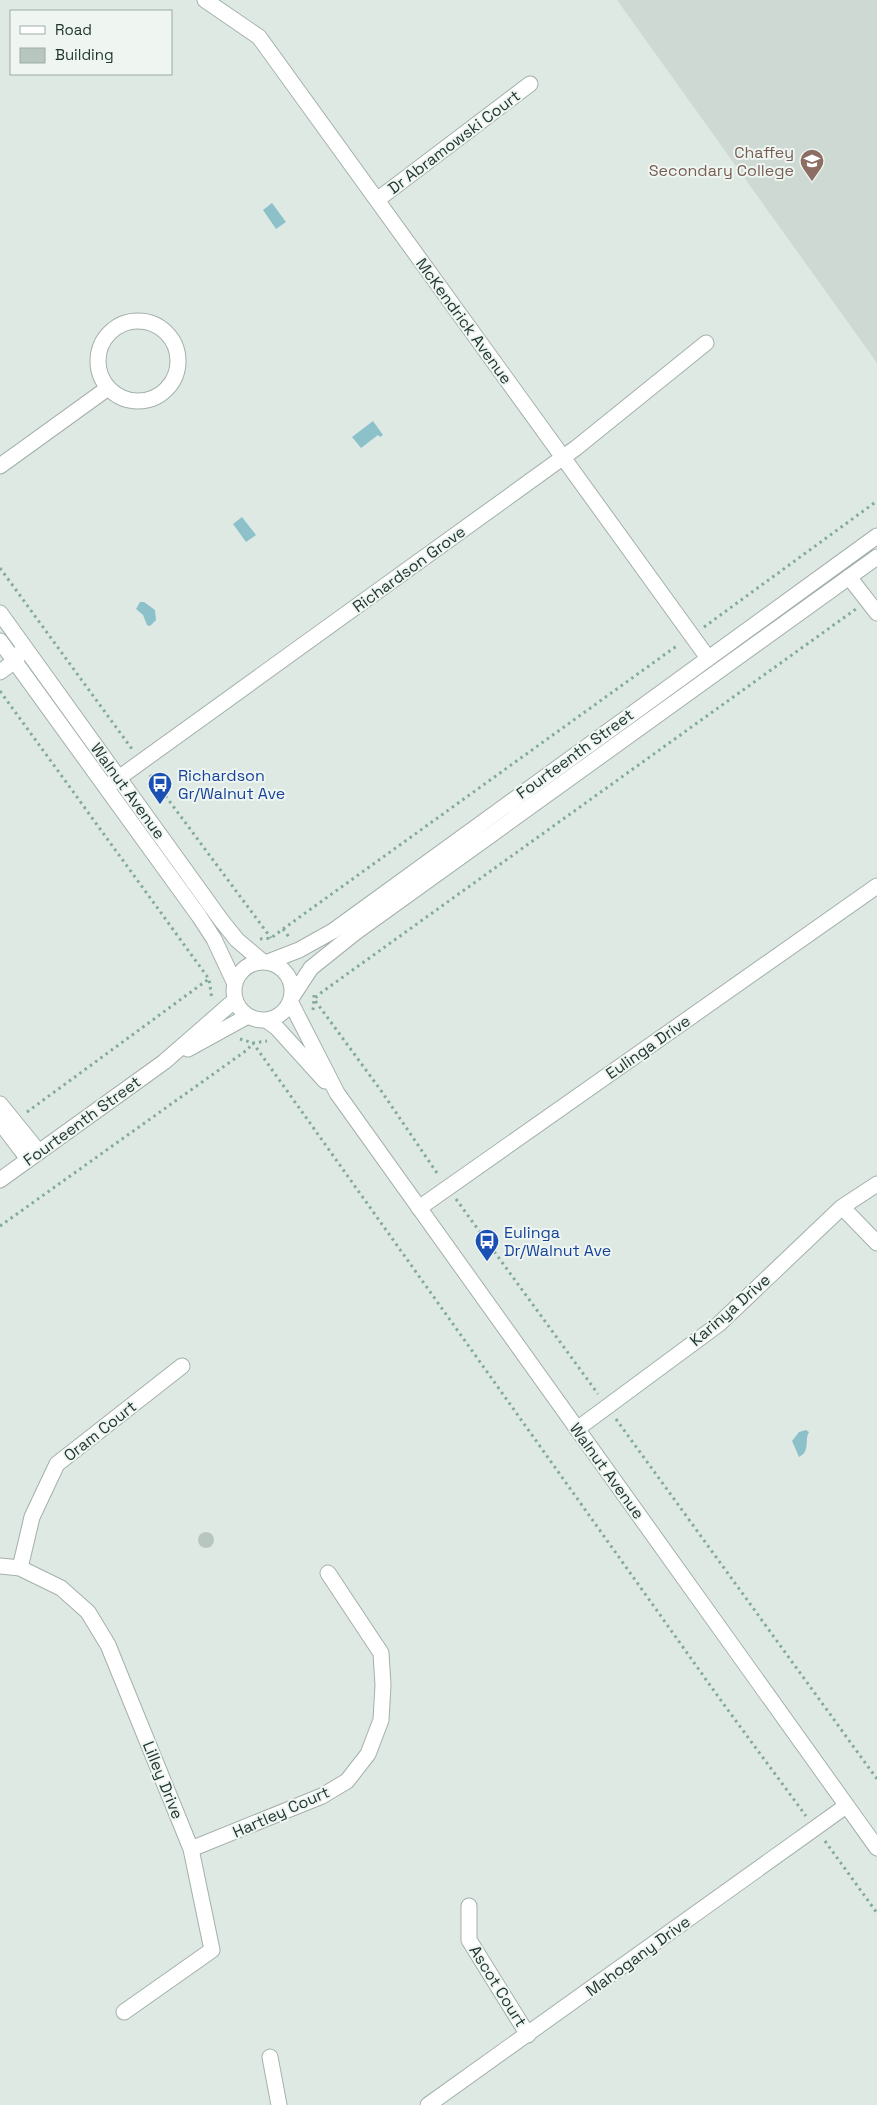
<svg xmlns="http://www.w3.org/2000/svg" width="877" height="2105" viewBox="0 0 877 2105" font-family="'Space Grotesk',sans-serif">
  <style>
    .built { fill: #ced9d3 }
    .water { fill: #8cc1ca }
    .building { fill: #b8c6c0 }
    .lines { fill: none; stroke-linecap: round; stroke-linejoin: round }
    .minor-casing { stroke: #a3b0ab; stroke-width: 17 }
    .tertiary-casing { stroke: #a3b0ab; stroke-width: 17 }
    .path { stroke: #82aa9d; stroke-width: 3; stroke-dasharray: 2.5 4; stroke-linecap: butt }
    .minor { stroke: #fff; stroke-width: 15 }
    .tertiary { stroke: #fff; stroke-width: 15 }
    .labels { text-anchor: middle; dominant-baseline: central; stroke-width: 4; stroke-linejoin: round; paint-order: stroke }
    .street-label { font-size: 16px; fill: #223731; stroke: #eff6f2 }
    .education-label { font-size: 16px; fill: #785e54; stroke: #eff6f2; text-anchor: end }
    .transit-label { font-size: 16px; fill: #164399; stroke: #eff6f2; text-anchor: start }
  </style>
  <rect width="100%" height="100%" fill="#dfe9e4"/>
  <path class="built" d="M617,0H877V363Z"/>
  <path class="water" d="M272,203L286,222L276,229L263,210Z
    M373,421L383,435L380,437L378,435L361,448L352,437Z
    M242,517L256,535L246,542L233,524Z
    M140,602H144L155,610L156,620L150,626L147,625L143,615L136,609Z
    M806,1430L809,1432C804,1440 811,1451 799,1457L792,1441L799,1432Z"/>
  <path class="building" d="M198 1540a8 8 0 1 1 16 0a8 8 0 1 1-16 0Z"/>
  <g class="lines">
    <defs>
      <path id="minor" d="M205,0L259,37L708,658
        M377,200L530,84
        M98 361a40 40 0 1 1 80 0a40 40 0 1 1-80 0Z
        M0,466L108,388
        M849,577L877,613
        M0,672L15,661L22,650
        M109,785L576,448L706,343
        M0,1104L39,1152
        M0,1122L28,1159
        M842,1207L877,1243
        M419,1208L877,886
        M577,1429L719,1324L842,1207L877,1184
        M0,1566L20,1568L61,1588L88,1612L108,1645L191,1849L212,1950L124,2012
        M20,1568L32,1517L57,1464L182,1366
        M191,1849L322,1796L347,1781L368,1754L381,1720L383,1685L381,1653L328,1573
        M469,1906V1940L528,2035
        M270,2057L279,2105
        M428,2105L846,1806"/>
      <path id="tertiary" d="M0,613L221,920L237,940L263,962
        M0,641L199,916L214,939L235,984
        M234 991a29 29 0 1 1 58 0a29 29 0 1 1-58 0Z
        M268,962L299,950L333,931L877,536
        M292,997L311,968L356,932L877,557
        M290,1001L337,1093L877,1848
        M266,1020L277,1028L325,1081
        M188,1049L248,1016
        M0,1180L164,1062L235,1000"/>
    </defs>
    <use href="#minor" class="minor-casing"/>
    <use href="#tertiary" class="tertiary-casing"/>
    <path class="path" d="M0,568L132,749
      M704,627L877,501
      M0,691L209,979L212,1000
      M150,775L271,938
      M283,929L678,645
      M260,939L271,938L283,929L289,937
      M314,995V999L382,1092L439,1176
      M313,1010L314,999L322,992L856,609
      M240,1039L253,1043L722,1702L806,1816
      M27,1112L210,978
      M456,1199L598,1394
      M0,1226L247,1050L253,1043L267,1041
      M616,1419L877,1779
      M825,1841L877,1913"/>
    <use href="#minor" class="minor"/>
    <use href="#tertiary" class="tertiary"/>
  </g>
  <defs>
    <symbol id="school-pin" viewBox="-11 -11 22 30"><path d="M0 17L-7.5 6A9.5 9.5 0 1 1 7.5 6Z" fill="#8d6e63" stroke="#eff6f2"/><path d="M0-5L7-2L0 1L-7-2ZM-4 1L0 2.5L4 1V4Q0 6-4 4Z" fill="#fff"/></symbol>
    <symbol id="bus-pin" viewBox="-11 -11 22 30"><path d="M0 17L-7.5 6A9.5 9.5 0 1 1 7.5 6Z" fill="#1a4fb4" stroke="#eff6f2"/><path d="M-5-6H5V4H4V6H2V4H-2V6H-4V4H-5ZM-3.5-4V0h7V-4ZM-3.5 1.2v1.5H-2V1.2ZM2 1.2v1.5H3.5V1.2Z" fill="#fff"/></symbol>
  </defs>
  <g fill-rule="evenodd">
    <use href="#school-pin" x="798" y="147" width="28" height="38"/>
    <use href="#bus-pin" x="146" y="770" width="28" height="38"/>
    <use href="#bus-pin" x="473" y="1227" width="28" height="38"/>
  </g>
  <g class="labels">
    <g class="street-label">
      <text transform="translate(454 142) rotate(-37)">Dr Abramowski Court</text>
      <text transform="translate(464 321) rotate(54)">McKendrick Avenue</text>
      <text transform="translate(409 569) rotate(-36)">Richardson Grove</text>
      <text transform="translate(575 754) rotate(-36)">Fourteenth Street</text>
      <text transform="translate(128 791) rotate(54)">Walnut Avenue</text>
      <text transform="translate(648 1047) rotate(-35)">Eulinga Drive</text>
      <text transform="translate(82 1121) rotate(-36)">Fourteenth Street</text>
      <text transform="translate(730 1310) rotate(-41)">Karinya Drive</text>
      <text transform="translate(100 1431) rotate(-38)">Oram Court</text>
      <text transform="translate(607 1471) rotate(54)">Walnut Avenue</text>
      <text transform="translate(163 1780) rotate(68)">Lilley Drive</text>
      <text transform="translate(281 1812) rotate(-24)">Hartley Court</text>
      <text transform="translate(638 1956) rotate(-36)">Mahogany Drive</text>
      <text transform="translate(498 1986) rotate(58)">Ascot Court</text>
    </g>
    <g class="education-label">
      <text x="794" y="152">Chaffey<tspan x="794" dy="18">Secondary College</tspan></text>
    </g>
    <g class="transit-label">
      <text x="178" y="775">Richardson<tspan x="178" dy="18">Gr/Walnut Ave</tspan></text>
      <text x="504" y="1232">Eulinga<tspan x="504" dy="18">Dr/Walnut Ave</tspan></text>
    </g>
  </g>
  <rect x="10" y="10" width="162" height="65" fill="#eff6f2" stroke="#9daaa5"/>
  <rect x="20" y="26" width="25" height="8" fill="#ffffff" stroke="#9daaa5"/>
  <text x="55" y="35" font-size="15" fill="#223731">Road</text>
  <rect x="20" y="48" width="25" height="15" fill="#b8c6c0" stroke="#9daaa5"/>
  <text x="55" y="60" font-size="15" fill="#223731">Building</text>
</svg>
